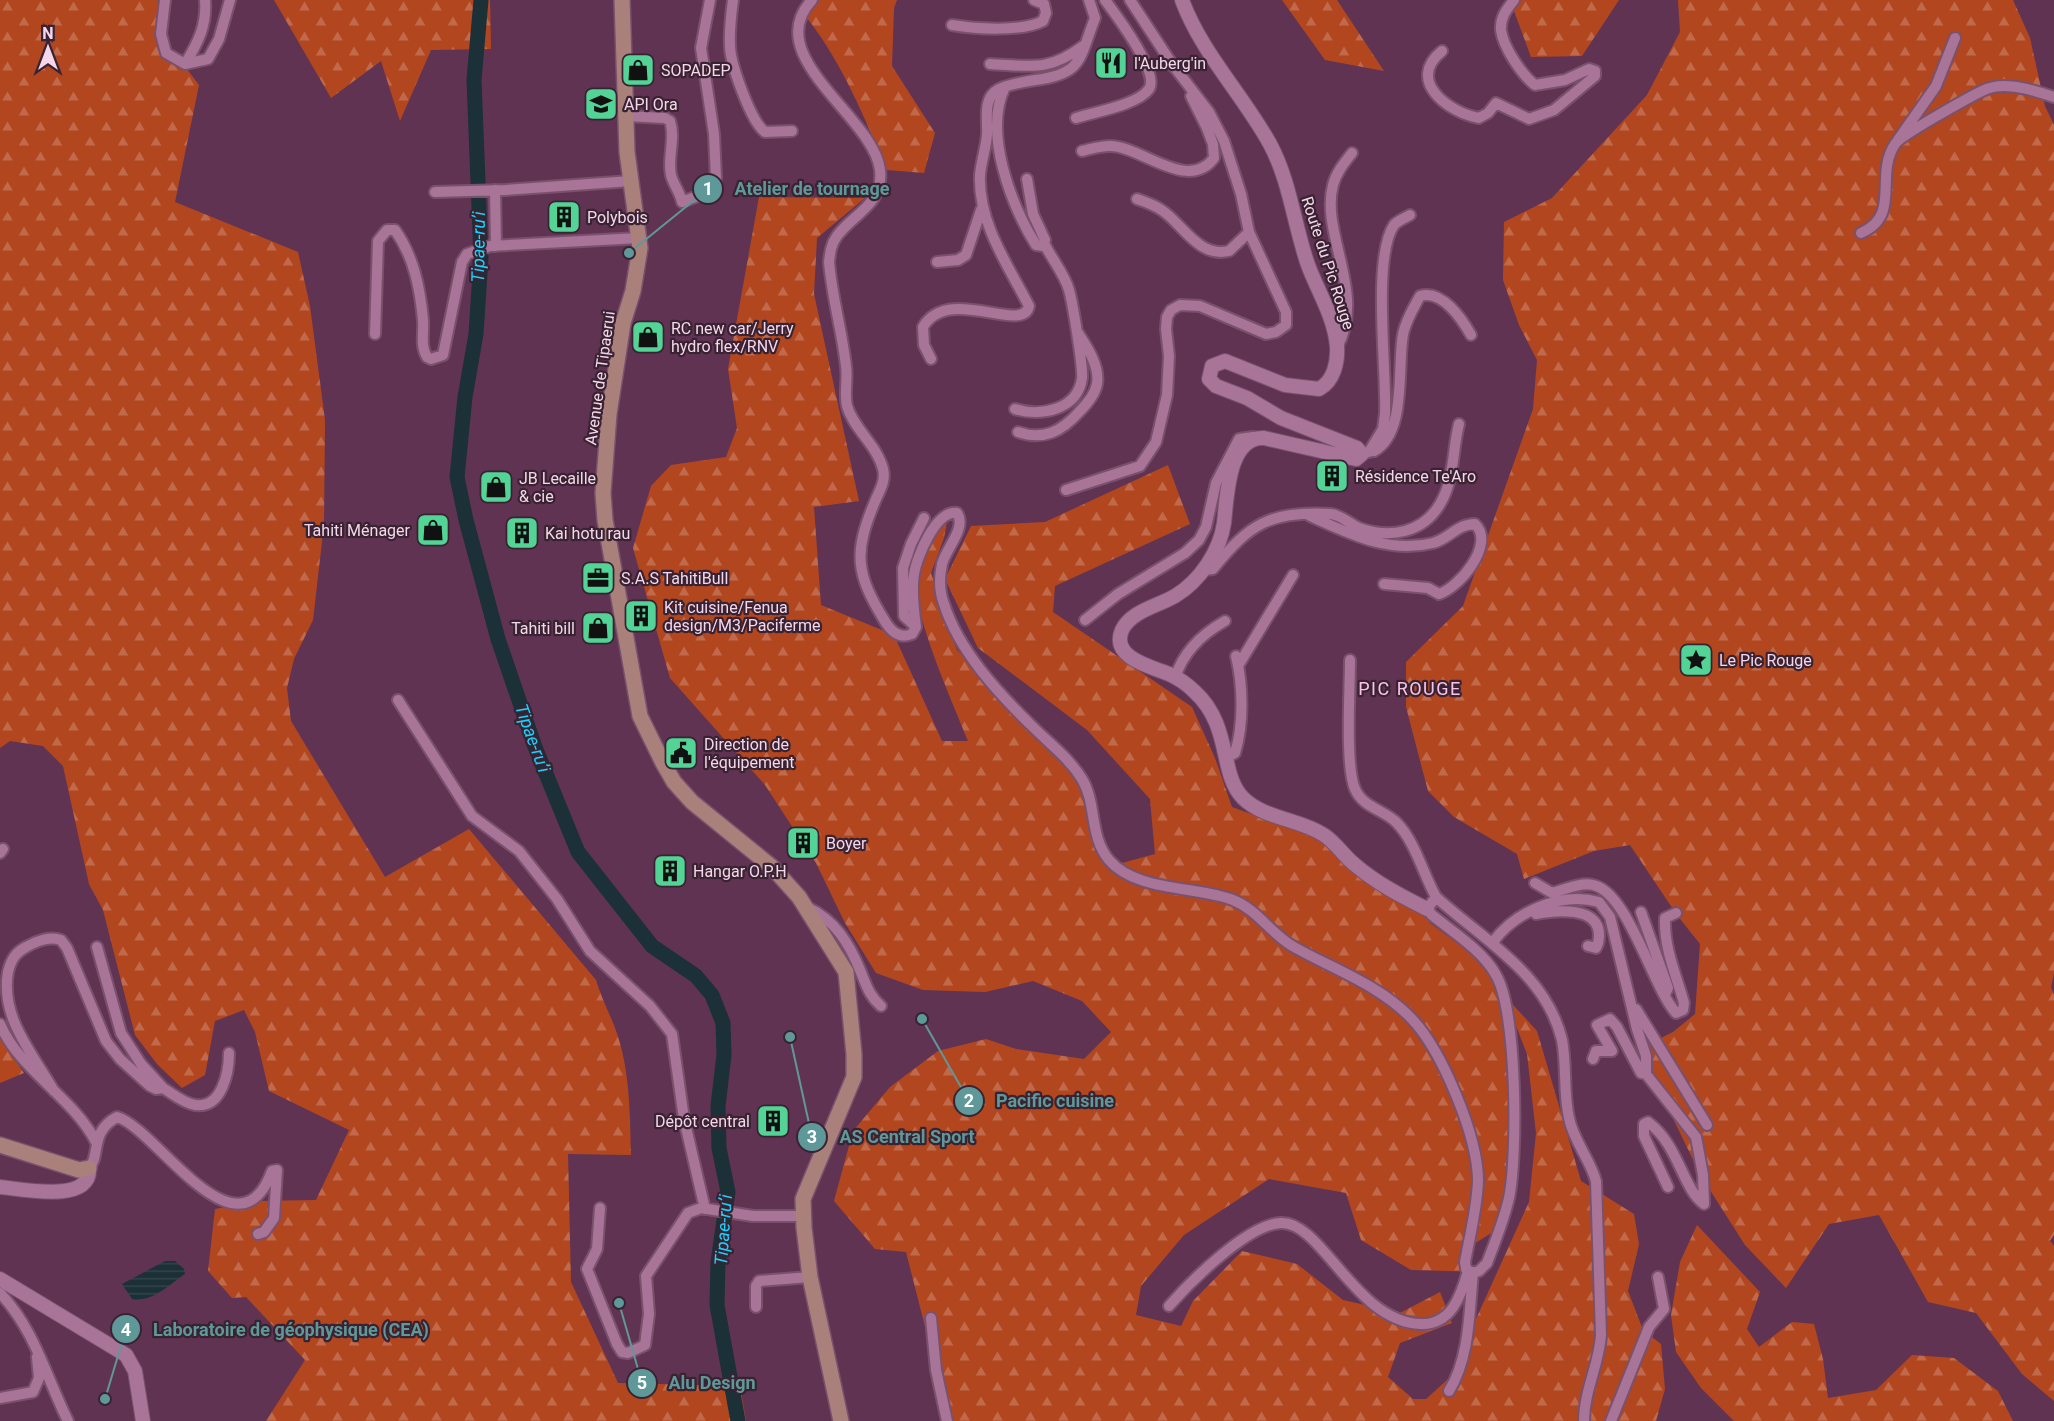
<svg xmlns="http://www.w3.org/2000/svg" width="2054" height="1421" viewBox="0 0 2054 1421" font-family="Roboto,sans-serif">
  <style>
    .forest { fill: url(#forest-firs) }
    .water { fill: url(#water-rules) }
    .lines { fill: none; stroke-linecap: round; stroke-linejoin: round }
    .river { stroke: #1b3037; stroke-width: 15 }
    .minor-casing { stroke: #79516d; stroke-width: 14 }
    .tertiary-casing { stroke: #79516d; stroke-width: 16 }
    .secondary-casing { stroke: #79516d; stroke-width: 18 }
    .minor { stroke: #a87497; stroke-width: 10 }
    .tertiary { stroke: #a87497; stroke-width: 14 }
    .secondary { stroke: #aa807b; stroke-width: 15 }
    .labels { text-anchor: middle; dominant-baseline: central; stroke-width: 4.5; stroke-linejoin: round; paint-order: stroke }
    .poi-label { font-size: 16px; fill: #f4d7ea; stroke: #392332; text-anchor: start }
    .street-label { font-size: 16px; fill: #f4d7ea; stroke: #392332 }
    .water-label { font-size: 18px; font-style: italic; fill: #18d3fd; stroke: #392332 }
    .neighbourhood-label { font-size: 18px; letter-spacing: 1.5px; fill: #fac1e6; stroke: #392332 }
    .leader { fill: none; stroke: #5f9899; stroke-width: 2 }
    .callout-dot { fill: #5f9899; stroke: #392332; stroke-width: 2 }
    .mark-label { font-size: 18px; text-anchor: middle; font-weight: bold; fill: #fff }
    .callout-label { font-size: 18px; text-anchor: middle; font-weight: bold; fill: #5f9899; stroke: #392332; stroke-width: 4.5; stroke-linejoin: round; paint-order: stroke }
  </style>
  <defs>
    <pattern id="forest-firs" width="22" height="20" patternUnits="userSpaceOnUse" patternTransform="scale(1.5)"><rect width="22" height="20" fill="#b2471f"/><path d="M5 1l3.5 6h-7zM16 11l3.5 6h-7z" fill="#c1694b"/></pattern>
    <pattern id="water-rules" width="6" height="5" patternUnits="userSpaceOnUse" patternTransform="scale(1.5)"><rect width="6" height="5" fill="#1b3037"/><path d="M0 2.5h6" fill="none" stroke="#32444a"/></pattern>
  </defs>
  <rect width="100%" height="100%" fill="#613353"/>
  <path class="forest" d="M0,0H160L167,43L199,85L175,202L298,252L310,306L325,420L324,524L313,620L294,659L287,688L291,721L385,877L469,829L596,980C602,1001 613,1019 619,1040C630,1076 630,1118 631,1155L568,1154L571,1282L618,1383L740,1386L746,1421H266L305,1360L246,1297L232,1298L208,1271L215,1209L259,1201L316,1200L349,1130L269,1091L255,1032L244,1010L215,1021L205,1075L182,1088L157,1064L135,1035L103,910L89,884L63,766L43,746L10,741L0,748Z
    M274,0H490L491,49L431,50L400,121L381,61L331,98Z
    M814,0H897L894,8L892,66L935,133L924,173L887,170C864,117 843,64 807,18Z
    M1282,0H1337L1384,71L1325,60Z
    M1510,0H1619L1582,56L1531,57Z
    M1678,0H2013L2030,38L2045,106L2054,125V973L2051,987L2054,995V1235L2050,1241L2054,1246V1401L2022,1374L1976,1313L1928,1302L1879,1215L1829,1224L1786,1288L1745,1245L1701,1176L1664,1100L1633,1052L1673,1032L1695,1014L1700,944L1677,915L1630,845L1594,851L1524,879L1517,854L1454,817L1428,791L1406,707V662L1463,606L1533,409L1537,360L1519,325L1503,280L1504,222L1552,198L1647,95L1680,32Z
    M759,197L865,198L817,238L814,294L859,501L814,507L821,605L894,635L942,741H968C954,705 911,611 916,576C919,551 932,535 948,516L944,538L931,573L957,650L1049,741L1089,796L1104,855L1115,865L1155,854L1150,799L1087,730L978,648L945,579L971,526L1045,522L1168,465L1190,524L1055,586L1053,612L1192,707L1215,758L1232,807L1262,818L1301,826L1403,899L1425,916L1431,924L1477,957L1502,985L1511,1106L1504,1225L1469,1247L1467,1266L1486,1272L1411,1270L1361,1240L1346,1193L1269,1179L1184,1235L1141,1286L1136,1315L1181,1326L1193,1301L1242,1251L1297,1264L1343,1300L1400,1313L1440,1292L1452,1323L1400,1343L1388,1377L1413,1399H1426L1457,1371L1471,1330L1529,1202L1536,1133L1527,1054L1504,995L1537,1031L1581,1181L1634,1214L1639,1244L1628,1291L1643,1330L1661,1344L1665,1389L1656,1421H949L906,1252L875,1249L834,1201L853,1131L890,1087L938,1051L986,1039L1016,1049L1084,1059L1111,1032L1082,1001L1033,981L985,992L923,990L876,973L845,923L816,863L765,785L670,678L633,548L651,486L671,465L726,457L737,428L728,369Z
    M0,1038L24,1073L0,1083Z
    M1697,1225L1760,1292L1747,1329L1759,1347L1792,1322L1814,1324L1823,1359L1828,1398L1876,1390L1912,1355L1954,1358L1998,1391L2013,1421H1734L1701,1388L1676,1352L1671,1315L1680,1262Z"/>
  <path class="water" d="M165,1261H175L184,1269L185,1274C170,1284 152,1303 132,1299L122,1284Z"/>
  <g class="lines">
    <path class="river" d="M481,0L474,80L481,258L476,334L465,397L457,477L466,520L498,639L535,747L578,852L652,946L696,976L712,995L723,1023L724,1055L718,1106L719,1148L728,1192L718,1262L717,1305L738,1421"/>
    <defs>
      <path id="minor" d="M165,0L161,34L166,53L185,64L208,59L219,39L230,0
        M733,0C731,15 729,31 730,47C731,65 751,122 765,132L792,131
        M812,0C759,56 874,117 880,170C884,204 854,213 837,236C831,244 830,253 829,262C832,297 842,331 846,366C848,378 844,394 847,406C853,428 877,445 883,469C886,480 880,490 876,499C853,553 855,573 886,623C892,632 900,639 912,634L916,627C914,610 911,591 914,574C917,556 936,510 957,513C967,528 946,548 942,564C939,578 939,591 944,604C959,651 998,693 1033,727C1050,744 1069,758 1082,779C1097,804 1089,836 1109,860C1136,892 1198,886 1233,900C1258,910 1271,934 1294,947C1333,969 1378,984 1411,1018C1442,1050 1478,1137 1478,1181C1477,1208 1470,1235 1465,1262L1466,1269L1473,1273L1479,1271L1487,1263C1495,1242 1504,1220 1509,1198C1518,1155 1517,1011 1496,975C1483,951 1453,932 1432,915L1427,909L1436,897C1483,940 1546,973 1562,1040C1567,1065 1563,1092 1569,1118C1573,1140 1590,1159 1596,1181L1601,1335C1599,1365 1584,1391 1584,1421
        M952,25C976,29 1022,32 1043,21L1046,13L1044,4L1034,0
        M1442,51C1406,80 1447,112 1479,118L1488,113L1496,103L1529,119L1554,110L1595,76V71L1589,69L1565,80L1535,85C1522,75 1503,47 1501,30C1500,17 1507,9 1514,0
        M185,64C198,43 207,25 205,0
        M990,64C1031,66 1048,72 1083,46
        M1005,87C983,132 1011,205 1036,245L1043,246L1045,240L1033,214L1027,179
        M626,116L665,118L670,121C676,139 667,157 671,175C673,184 680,192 682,202L703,194L716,178L714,134L701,48L710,0
        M1076,118C1094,112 1138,105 1149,89C1160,73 1116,15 1105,0
        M1898,140L1936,86L1955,38
        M1082,151C1091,149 1100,146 1110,146C1141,146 1188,193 1214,158L1213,144L1206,126L1191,96
        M495,190L496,246
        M435,192L506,190L631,181
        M1137,199C1146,202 1155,205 1163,211C1183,225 1199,258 1229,251L1249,232
        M1861,233C1902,215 1874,176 1895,144C1901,135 1968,98 1982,91C1988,88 1998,86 2004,86C2022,86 2038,92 2054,97
        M937,262L958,260L966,255L981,210
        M375,334L378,241L387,230H395C414,257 420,288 423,320C424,333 420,346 427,357L431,359L443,355L462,262L467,254L490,246L639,238
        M1337,347C1367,294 1320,233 1333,185C1336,173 1344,163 1352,153
        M931,359L924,345L923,327C948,284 1023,335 1029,306C1008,265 978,223 980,175C981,162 986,148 987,135C988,119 982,98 999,89C1010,84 1023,82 1035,80C1083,74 1079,59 1095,18L1089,0
        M1015,409C1040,417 1078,410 1082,378C1083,366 1073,304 1069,290C1065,275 1052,259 1045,245
        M1018,432C1044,441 1062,431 1079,412C1087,404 1095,395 1097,384C1100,366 1087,347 1078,333
        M1374,451C1407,433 1397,367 1403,334C1406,320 1413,309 1420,296C1442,289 1462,319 1471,335
        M1369,452L1383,429L1385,414C1387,372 1372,257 1394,225C1397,221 1405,218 1410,215
        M1066,490L1140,466L1156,442L1167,395L1169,356L1166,329L1167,317L1171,310L1180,305L1200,306L1266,334L1276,332L1286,325V312L1249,232L1241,194L1224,141L1209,112L1172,64L1130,0
        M1310,516C1350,534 1389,554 1433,543C1449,539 1457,524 1475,524C1496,544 1459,588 1439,594L1428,588L1384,584
        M1203,570L1213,569C1249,524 1271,510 1331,514C1341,515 1350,524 1359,528C1390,539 1423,533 1440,504C1455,479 1452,451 1459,424
        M1085,620L1118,594L1185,553L1199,540L1206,527L1216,483L1239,439L1253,437
        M916,627L904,616L903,568L911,544L924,518
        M1350,660C1350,689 1345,766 1355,789C1363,808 1385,810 1397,823C1416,843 1423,874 1436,897
        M1238,666L1293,575
        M1175,678C1183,652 1202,634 1225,621
        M398,700L472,816L519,851L557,899L590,951L650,1006L672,1034L684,1119L705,1209
        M1227,757L1235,753C1244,724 1243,685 1236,656
        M0,853L3,849
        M1535,883L1552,893C1564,890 1580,882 1593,885C1628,892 1652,986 1676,1013L1683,1010L1684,1003C1676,974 1664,949 1665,918L1676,913
        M807,907C835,920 849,943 860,970C866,984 869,996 881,1006
        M1641,912L1668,988L1665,994
        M1536,914C1556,910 1599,906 1599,935C1599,940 1599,943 1596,948L1588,946
        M1493,942C1515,912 1561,891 1599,902L1610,917L1637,1029L1646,1056V1074
        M1636,1009L1707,1125
        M0,1024C20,1071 73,1097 96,1142
        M1593,1059L1596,1051H1612L1597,1025L1610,1019L1617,1027L1641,1073L1646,1074L1696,1137L1703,1175L1704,1204
        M163,1088C173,1094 183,1103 195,1105C222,1109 229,1072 229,1053
        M54,1091C33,1054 0,1018 8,972C11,960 15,953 26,947C36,941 50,936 61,940L67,948L106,1041L120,1059L150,1086L156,1089L163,1088L141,1064L121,1033L97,947
        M89,1168C101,1156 89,1132 117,1117C156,1128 237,1265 272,1171L277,1170L274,1218L264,1232L258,1234
        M1668,1187L1644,1136V1124L1648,1122C1679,1145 1682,1188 1704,1204
        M600,1208L597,1249L587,1269L617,1344L622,1352L628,1353L645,1345L649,1314L646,1276L688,1213L701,1208L753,1216H803
        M0,1293C35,1330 46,1377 68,1421
        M1169,1306C1190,1282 1248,1224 1281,1223C1322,1221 1355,1322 1421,1324C1451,1325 1461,1296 1468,1271
        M756,1307V1286L759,1281L810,1277
        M931,1318L936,1370L947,1421
        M1449,1391C1470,1357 1469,1312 1473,1273
        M0,1398L33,1392L39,1378L37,1357
        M1611,1421L1649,1327L1664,1309L1658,1277"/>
      <path id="tertiary" d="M1182,0C1201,52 1243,95 1270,144C1290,181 1294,225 1308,265C1318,292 1334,316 1337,346C1338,362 1334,381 1319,389L1285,385L1225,361L1212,366L1209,379L1216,386L1247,398L1281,418L1357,448L1362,454L1356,459L1264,438C1228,436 1227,497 1224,523C1220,551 1200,581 1175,596C1158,606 1131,611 1122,630C1110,658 1152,667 1169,674C1178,678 1188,685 1195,692C1232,726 1219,774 1243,798C1264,819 1300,819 1324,835C1336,843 1343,855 1354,864C1376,883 1401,896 1427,909
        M0,1187C22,1189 92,1204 89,1168
        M0,1279L126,1355L135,1371L143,1421"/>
      <path id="secondary" d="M622,0L627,152L640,248L633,291L623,323L609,414L603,493L605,520L640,716L663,763L674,782L692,802L772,867L799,897L846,972L854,1054V1077L803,1199L804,1228L810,1277L841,1421
        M0,1145L79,1170L89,1168"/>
    </defs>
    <use href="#minor" class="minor-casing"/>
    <use href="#tertiary" class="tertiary-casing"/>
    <use href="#secondary" class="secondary-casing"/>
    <use href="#minor" class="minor"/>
    <use href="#tertiary" class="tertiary"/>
    <use href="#secondary" class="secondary"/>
  </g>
  <defs>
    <symbol id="restaurant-square" viewBox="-11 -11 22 22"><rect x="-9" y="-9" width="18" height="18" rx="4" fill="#53d396" stroke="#392332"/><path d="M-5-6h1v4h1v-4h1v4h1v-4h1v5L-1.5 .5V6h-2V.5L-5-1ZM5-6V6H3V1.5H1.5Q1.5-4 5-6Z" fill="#111"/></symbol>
    <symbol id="shop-square" viewBox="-11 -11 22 22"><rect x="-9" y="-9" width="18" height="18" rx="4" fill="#53d396" stroke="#392332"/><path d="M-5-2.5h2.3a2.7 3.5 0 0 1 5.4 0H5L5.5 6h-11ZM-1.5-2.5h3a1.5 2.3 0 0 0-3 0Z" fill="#111"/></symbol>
    <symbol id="school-square" viewBox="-11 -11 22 22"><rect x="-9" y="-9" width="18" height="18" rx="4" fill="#53d396" stroke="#392332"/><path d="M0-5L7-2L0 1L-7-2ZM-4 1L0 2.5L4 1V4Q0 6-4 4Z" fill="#111"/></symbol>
    <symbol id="building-square" viewBox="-11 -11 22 22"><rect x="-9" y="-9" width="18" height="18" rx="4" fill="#53d396" stroke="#392332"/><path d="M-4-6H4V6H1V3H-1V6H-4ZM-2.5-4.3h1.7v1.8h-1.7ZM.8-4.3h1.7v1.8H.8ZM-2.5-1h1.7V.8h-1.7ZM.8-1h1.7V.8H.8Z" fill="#111"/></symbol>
    <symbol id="office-square" viewBox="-11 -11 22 22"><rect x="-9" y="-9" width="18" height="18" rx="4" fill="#53d396" stroke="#392332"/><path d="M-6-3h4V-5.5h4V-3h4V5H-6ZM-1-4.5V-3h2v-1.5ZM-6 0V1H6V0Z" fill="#111"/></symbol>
    <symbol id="sight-square" viewBox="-11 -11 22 22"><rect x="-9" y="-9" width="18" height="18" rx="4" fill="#53d396" stroke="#392332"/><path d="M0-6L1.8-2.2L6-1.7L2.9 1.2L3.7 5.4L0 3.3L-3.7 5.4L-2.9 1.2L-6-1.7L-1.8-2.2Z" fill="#111"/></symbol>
    <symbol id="civic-square" viewBox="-11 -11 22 22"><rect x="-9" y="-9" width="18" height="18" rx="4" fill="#53d396" stroke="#392332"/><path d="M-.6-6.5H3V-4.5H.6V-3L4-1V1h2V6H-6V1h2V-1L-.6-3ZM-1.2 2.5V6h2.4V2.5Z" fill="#111"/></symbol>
  </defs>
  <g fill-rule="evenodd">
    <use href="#restaurant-square" x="1092" y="44" width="38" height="38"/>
    <use href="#shop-square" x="619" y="51" width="38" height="38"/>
    <use href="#school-square" x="582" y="85" width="38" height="38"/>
    <use href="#building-square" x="545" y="198" width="38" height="38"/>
    <use href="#shop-square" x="629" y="318" width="38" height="38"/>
    <use href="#building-square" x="1313" y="457" width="38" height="38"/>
    <use href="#shop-square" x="477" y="468" width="38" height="38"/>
    <use href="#shop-square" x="414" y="511" width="38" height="38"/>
    <use href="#building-square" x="503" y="514" width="38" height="38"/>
    <use href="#office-square" x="579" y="559" width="38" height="38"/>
    <use href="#building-square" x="622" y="597" width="38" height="38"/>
    <use href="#shop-square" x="579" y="609" width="38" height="38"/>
    <use href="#sight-square" x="1677" y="641" width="38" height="38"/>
    <use href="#civic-square" x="662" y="734" width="38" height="38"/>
    <use href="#building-square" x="784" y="824" width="38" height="38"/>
    <use href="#building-square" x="651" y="852" width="38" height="38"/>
    <use href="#building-square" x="754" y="1102" width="38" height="38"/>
  </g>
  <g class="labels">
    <g class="poi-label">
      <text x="1134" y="63">l'Auberg'in</text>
      <text x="661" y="70">SOPADEP</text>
      <text x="624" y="104">API Ora</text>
      <text x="587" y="217">Polybois</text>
      <text x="671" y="328">RC new car/Jerry<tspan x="671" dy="18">hydro flex/RNV</tspan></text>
      <text x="1355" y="476">Résidence Te'Aro</text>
      <text x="519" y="478">JB Lecaille<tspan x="519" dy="18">&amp; cie</tspan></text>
      <text x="410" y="530" text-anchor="end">Tahiti Ménager</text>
      <text x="545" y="533">Kai hotu rau</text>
      <text x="621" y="578">S.A.S TahitiBull</text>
      <text x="664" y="607">Kit cuisine/Fenua<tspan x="664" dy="18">design/M3/Paciferme</tspan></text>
      <text x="575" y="628" text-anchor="end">Tahiti bill</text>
      <text x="1719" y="660">Le Pic Rouge</text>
      <text x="704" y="744">Direction de<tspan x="704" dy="18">l'équipement</tspan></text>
      <text x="826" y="843">Boyer</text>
      <text x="693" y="871">Hangar O.P.H</text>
      <text x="750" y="1121" text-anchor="end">Dépôt central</text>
    </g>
    <g class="street-label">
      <text transform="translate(1328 263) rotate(72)">Route du Pic Rouge</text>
      <text transform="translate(600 378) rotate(-82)">Avenue de Tipaerui</text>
    </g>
    <g class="water-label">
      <text transform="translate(478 247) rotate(-89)">Tipae-ru’i</text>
      <text transform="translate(533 738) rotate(70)">Tipae-ru’i</text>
      <text transform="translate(723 1230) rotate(-86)">Tipae-ru’i</text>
    </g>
    <g class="neighbourhood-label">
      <text x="1410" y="688">PIC ROUGE</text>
    </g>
  </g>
  <path class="leader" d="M629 253L708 189M922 1019L969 1101M790 1037L812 1137M105 1399L126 1329M619 1303L642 1383"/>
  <g class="callout-dot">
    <circle cx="629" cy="253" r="6"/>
    <circle cx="922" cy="1019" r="6"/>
    <circle cx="790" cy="1037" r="6"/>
    <circle cx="105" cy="1399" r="6"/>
    <circle cx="619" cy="1303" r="6"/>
    <circle cx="708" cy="189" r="15"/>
    <circle cx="969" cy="1101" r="15"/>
    <circle cx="812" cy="1137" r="15"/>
    <circle cx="126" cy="1329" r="15"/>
    <circle cx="642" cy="1383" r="15"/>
  </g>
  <g class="mark-label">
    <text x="708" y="195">1</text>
    <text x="969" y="1107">2</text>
    <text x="812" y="1143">3</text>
    <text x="126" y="1336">4</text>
    <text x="642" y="1389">5</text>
  </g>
  <g class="callout-label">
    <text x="812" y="195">Atelier de tournage</text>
    <text x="1055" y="1107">Pacific cuisine</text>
    <text x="907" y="1143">AS Central Sport</text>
    <text x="291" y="1336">Laboratoire de géophysique (CEA)</text>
    <text x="712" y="1389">Alu Design</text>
  </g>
  <g transform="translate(48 48)" stroke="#392332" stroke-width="4.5" paint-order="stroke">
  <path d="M0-4.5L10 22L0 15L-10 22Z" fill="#f4d7ea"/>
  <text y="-9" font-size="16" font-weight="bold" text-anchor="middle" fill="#f4d7ea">N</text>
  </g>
</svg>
